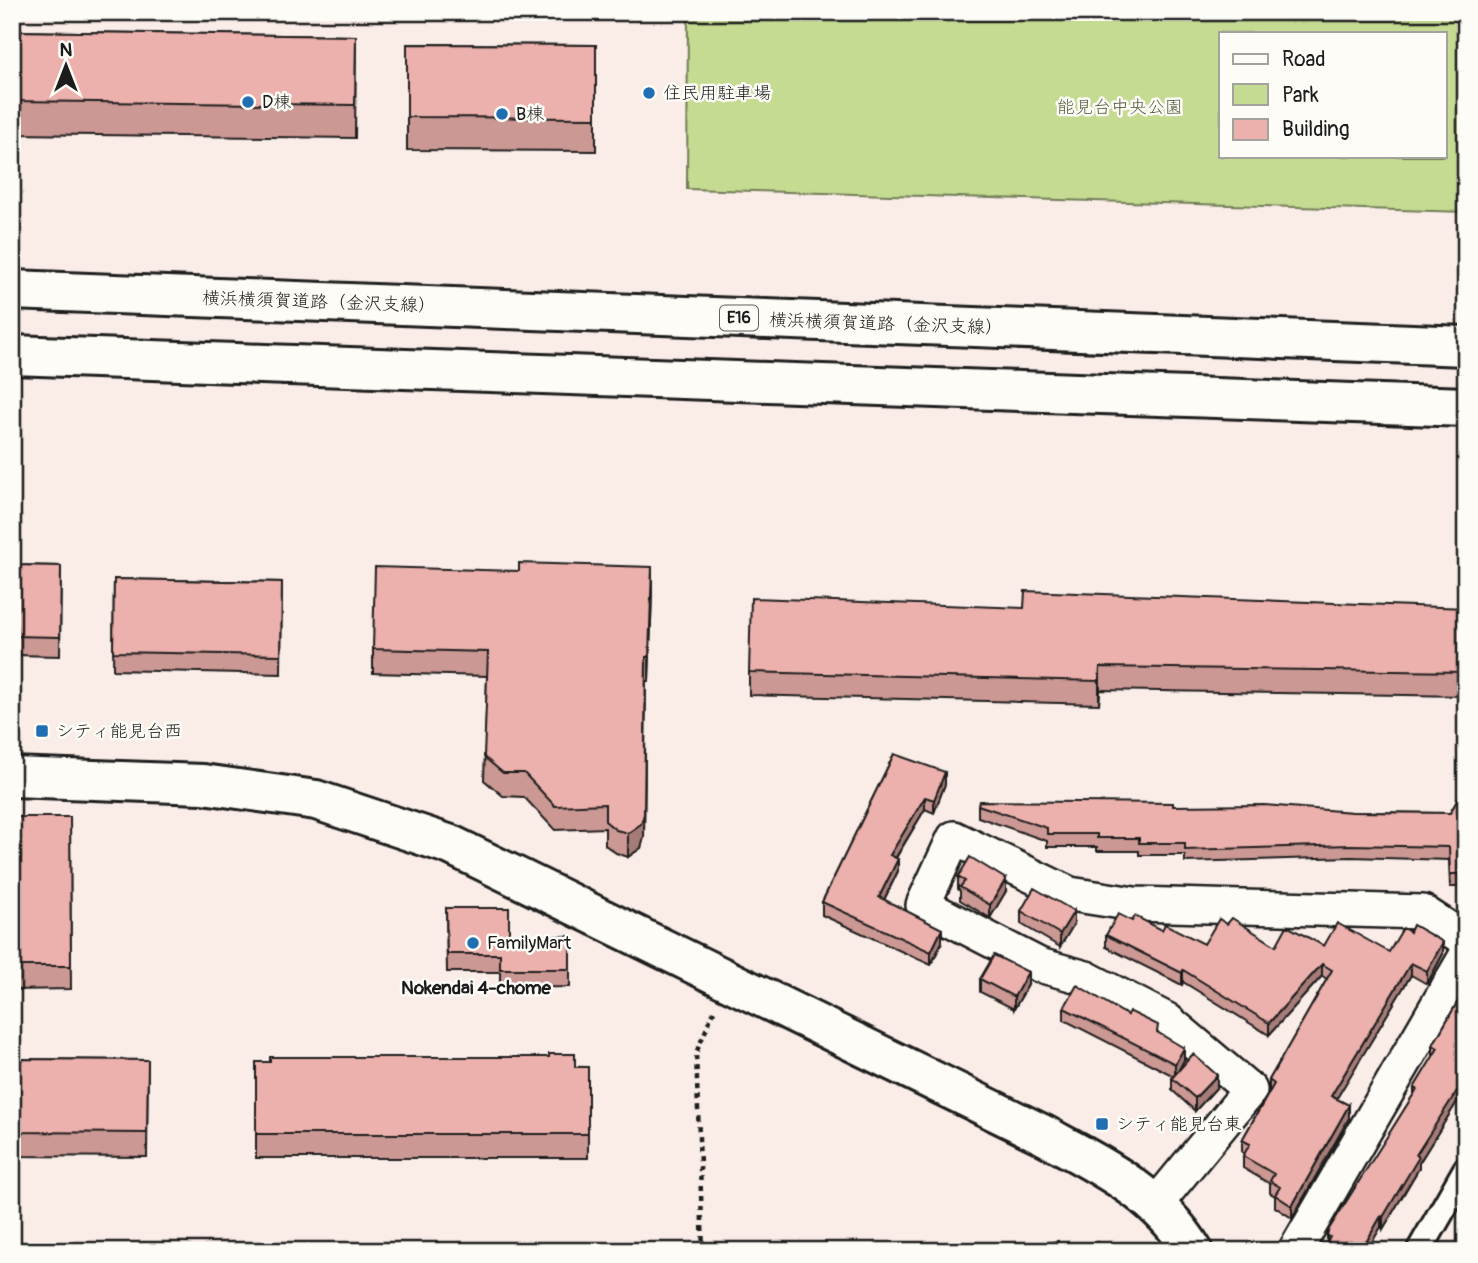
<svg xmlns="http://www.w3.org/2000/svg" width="1478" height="1263" viewBox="0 0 1478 1263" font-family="Pangolin,'Klee One',sans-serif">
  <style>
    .green { fill: #c4db91; stroke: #707c56; stroke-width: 2; fill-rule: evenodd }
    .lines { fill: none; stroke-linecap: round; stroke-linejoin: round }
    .pedestrian-casing { stroke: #1c1c1c; stroke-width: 30 }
    .minor-casing { stroke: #1c1c1c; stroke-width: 38 }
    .tertiary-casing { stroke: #1c1c1c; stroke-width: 44 }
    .motorway-casing { stroke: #1c1c1c; stroke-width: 44 }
    .path { stroke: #1c1c1c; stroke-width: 4.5; stroke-dasharray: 5 5; stroke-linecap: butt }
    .pedestrian { stroke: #fdfcf7; stroke-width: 24 }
    .minor { stroke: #fdfcf7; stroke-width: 33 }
    .tertiary { stroke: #fdfcf7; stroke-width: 38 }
    .motorway { stroke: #fdfcf7; stroke-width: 38 }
    .wall { fill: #cb9894; stroke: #1c1c1c; stroke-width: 2 }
    .shaded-wall { fill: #a57c78; stroke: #1c1c1c; stroke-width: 2 }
    .building { fill: #ecb1ac; stroke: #1c1c1c; stroke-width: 2 }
    .poi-dot { fill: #1f6fb2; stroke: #fdfcf7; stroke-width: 2.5 }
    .labels { text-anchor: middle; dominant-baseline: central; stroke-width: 5; stroke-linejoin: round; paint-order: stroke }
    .shield { fill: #fdfcf7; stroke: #605f5e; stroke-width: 2 }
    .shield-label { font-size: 16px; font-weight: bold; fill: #1c1c1c }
    .poi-label { font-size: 18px; fill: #1c1c1c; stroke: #fdfcf7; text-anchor: start }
    .park-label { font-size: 18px; fill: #575f45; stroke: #fdfcf7 }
    .street-label { font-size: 18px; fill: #1c1c1c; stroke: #fdfcf7 }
    .neighbourhood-label { font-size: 19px; font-weight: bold; fill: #1c1c1c; stroke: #fdfcf7 }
  </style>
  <rect width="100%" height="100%" fill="#faede8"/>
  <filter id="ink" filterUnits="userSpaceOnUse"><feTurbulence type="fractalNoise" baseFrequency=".0143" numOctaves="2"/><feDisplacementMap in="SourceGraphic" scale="14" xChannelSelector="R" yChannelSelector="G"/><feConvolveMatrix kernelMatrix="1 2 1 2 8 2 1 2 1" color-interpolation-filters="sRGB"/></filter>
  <g filter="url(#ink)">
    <path class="green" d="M688,12H1466V212L687,189ZM1221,33H1445V156H1221Z"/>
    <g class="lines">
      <defs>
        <path id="pedestrian" d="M1419,1251L1466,1169"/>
        <path id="minor" d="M1157,1203L1250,1090L1167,1020L1086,978L1039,965L923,905L954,838L1070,894L1134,904L1423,912L1466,940
          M1295,1251L1466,956"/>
        <path id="tertiary" d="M12,777L203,784L316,800L451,845L1044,1135C1101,1166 1158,1193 1193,1251"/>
        <path id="motorway" d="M12,290L1466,346
          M12,355L1466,407"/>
      </defs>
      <use href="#pedestrian" class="pedestrian-casing"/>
      <use href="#minor" class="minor-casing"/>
      <use href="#tertiary" class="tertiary-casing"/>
      <use href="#motorway" class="motorway-casing"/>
      <path class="path" d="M703,1251L696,1053L714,1011"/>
      <use href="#pedestrian" class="pedestrian"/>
      <use href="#minor" class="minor"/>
      <use href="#tertiary" class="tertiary"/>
      <use href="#motorway" class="motorway"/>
    </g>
    <path class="wall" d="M12,31L356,36L355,138L12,134Z
      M407,44L596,45V151L407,150Z
      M12,565L61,566L60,656L12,655Z
      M114,579L282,582L281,674L113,670Z
      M652,591L649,681H646L644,837L641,848L628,857L616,853L605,845V828L555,830L524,797L503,796L484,780L487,676L373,673V649Z
      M1024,608H1466V696L1100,690L1099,704L749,695V672Z
      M894,754L945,784L934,813L925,809L896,858L898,871L884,900L942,942L931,965L822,915V902Z
      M1466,785V887H1450L1449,860L1351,857L1185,862V855H1139V851H1097V847H1047V841L978,817V805L1173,806L1352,812L1450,813Z
      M12,817H70L71,989L12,990Z
      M958,877L1006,891L990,918L960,900V891L958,889Z
      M446,908L509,936H570V987L500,988V972H447Z
      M1021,911L1074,924L1060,947L1021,924Z
      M1132,921L1204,944L1227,924L1276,946H1324L1389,952L1443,954L1427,984L1411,975L1336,1099L1349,1118L1292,1218L1275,1207V1196L1270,1193V1184L1243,1168V1156L1244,1154L1242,1152V1140L1269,1092V1080L1327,979L1322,976L1269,1035L1183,982L1182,985L1106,947V935Z
      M980,979L1028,985L1014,1009L980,992Z
      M1466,987L1462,1094L1419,1163V1168L1383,1229L1381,1227L1327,1243V1235L1414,1094V1088L1433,1057V1045Z
      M1064,1008L1158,1033L1184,1060L1178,1071L1217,1087L1195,1111L1172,1090V1078L1174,1076L1064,1020Z
      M12,1059L148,1060L147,1157L12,1156Z
      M256,1062L588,1067V1158H256Z"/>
    <path class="shaded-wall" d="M652,567V591L649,681V657Z
      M646,657L644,837L641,848L628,857V833Z
      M1100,667V690L1099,704V681Z
      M945,772V784L934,813V800Z
      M925,797V809L890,867V855Z
      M898,859V871L879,910V897Z
      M1006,879V891L990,918V905Z
      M1074,911V924L1060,947V934Z
      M942,929V942L931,965V952Z
      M1443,942V954L1427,984V971Z
      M1411,963V975L1331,1108V1096Z
      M1322,964V976L1269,1035V1023Z
      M1183,970V982L1182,985V973Z
      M1028,972V985L1014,1009V997Z
      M1184,1048V1060L1175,1077V1064Z
      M1466,1069V1080L1462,1087V1094L1419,1163V1168L1383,1229V1217L1416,1155Z
      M1217,1075V1087L1195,1111V1098Z
      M1349,1105V1118L1292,1218V1206Z
      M1381,1216V1227L1367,1251H1361Z"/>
    <path class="building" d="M12,31L356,36L355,105L12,101Z
      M407,44L596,45V118L407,117Z
      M519,563L652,567L649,657H646L644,814L641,824L628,833L616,830L605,821V804L555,806L524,773H503L484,757L488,652L373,649L375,567L519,571Z
      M12,565L61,566L60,637L12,636Z
      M114,579L282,582L281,655L113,652Z
      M1025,591L1466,608V672L1100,667L1099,681L749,672L751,598L1024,608Z
      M894,754L945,772L934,800L925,797L890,855L898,859L879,897L942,929L931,952L822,902Z
      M1466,785V874H1450L1449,847L1351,845L1185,850V843H1139V838H1097V834H1047V828L978,805L979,801L1173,803V806L1264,805L1352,812L1450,813Z
      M12,817H70L71,966H12Z
      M970,857L1006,879L990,905L960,887L965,881L958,877Z
      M1034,888L1074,911L1060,934L1021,911Z
      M446,908H509V936H570V969H500V954H447Z
      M1118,914L1132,921L1135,916L1162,930L1165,924L1204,944L1219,919L1227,924L1232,918L1276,946L1287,926L1324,946L1337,923L1389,952L1403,928L1410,932L1413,925L1443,942L1427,971L1411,963L1331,1096L1349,1105L1292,1206L1275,1195L1280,1187L1270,1181L1274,1174L1243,1156L1250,1144L1242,1140L1274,1084L1269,1080L1332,970L1322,964L1269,1023L1183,970L1182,973L1106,935Z
      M994,955L1028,972L1014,997L980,979Z
      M1077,985L1127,1015L1129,1011L1158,1025L1157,1032L1184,1048L1175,1064L1064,1008Z
      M1466,987V1069L1459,1081L1462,1083L1416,1155L1419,1157L1383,1217L1381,1216L1361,1251H1322L1330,1237L1327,1235L1329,1229L1417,1089L1414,1088L1438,1048L1433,1045Z
      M549,1054H575V1067H588V1134H256V1062H270V1057H549Z
      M1193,1054L1217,1075L1195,1098L1172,1078Z
      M12,1059L148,1060L147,1133L12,1132Z
      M1058,1241L1060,1249L1098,1242L1112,1251H1006Z"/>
  </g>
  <g class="poi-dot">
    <circle cx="649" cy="93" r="7"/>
    <circle cx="248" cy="102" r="7"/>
    <circle cx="502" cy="114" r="7"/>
    <rect x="35" y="724" width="14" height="14" rx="3.5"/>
    <circle cx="473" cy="943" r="7"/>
    <rect x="1095" y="1117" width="14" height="14" rx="3.5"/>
  </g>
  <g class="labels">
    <rect class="shield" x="720" y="305.5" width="38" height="25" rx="5"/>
    <g class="shield-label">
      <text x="739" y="318">E16</text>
    </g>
    <g class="poi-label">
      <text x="663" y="93">住民用駐車場</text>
      <text x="262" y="102">D棟</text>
      <text x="516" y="114">B棟</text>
      <text x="56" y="731">シティ能見台西</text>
      <text x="487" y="943">FamilyMart</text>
      <text x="1116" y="1124">シティ能見台東</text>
    </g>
    <g class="park-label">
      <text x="1120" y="107">能見台中央公園</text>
    </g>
    <g class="street-label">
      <text transform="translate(319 302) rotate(2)">横浜横須賀道路（金沢支線）</text>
      <text transform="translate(886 324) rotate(2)">横浜横須賀道路（金沢支線）</text>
    </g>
    <g class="neighbourhood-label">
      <text x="476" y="988">Nokendai 4-chome</text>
    </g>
  </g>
  <rect width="1478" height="1263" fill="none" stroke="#fdfcf7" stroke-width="42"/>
  <rect x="21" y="21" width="1436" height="1221" fill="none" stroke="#1c1c1c" stroke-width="2.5" filter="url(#ink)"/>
  <rect x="1219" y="32" width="228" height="126" fill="#fdfcf7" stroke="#a3a29f" stroke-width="2"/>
  <rect x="1233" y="54" width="35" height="10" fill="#fdfcf7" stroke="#a3a29f" stroke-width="2"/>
  <text x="1282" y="66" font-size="21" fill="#1c1c1c">Road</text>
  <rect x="1233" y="84" width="35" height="21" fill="#c4db91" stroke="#a3a29f" stroke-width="2"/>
  <text x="1282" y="102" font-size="21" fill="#1c1c1c">Park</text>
  <rect x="1233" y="119" width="35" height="21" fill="#ecb1ac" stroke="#a3a29f" stroke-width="2"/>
  <text x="1282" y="136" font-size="21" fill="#1c1c1c">Building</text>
  <g transform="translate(66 66)" stroke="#fdfcf7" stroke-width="5" paint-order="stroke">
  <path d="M0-5L12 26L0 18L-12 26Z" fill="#1c1c1c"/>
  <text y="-10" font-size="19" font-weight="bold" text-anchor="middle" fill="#1c1c1c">N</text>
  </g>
</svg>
